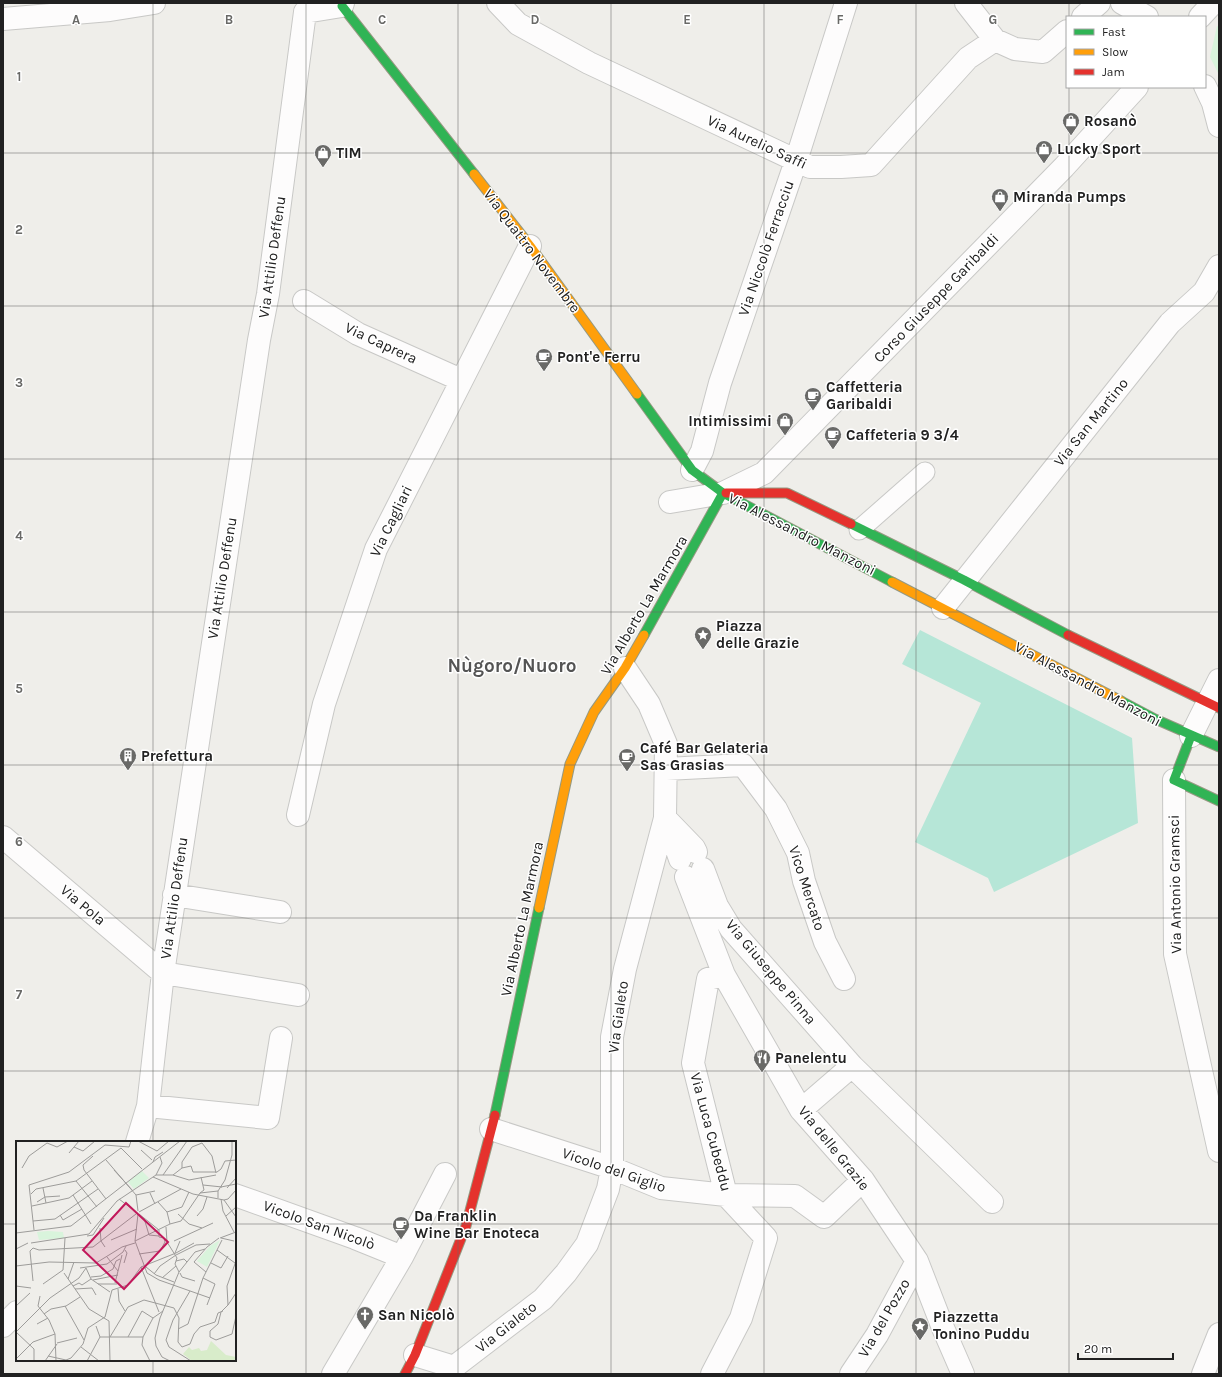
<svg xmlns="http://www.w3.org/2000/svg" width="1222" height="1377" viewBox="0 0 1222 1377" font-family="Karla,sans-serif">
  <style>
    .park { fill: #d9f4dc }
    .pitch { fill: #b6e6d7 }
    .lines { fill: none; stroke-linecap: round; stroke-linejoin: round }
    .lane-casing { stroke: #c8c8c6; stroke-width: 21 }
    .street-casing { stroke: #c8c8c6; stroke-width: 24 }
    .fast-casing { stroke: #959982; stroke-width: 11 }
    .slow-casing { stroke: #959982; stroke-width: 11 }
    .jam-casing { stroke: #959982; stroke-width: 11 }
    .lane { stroke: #fdfcfc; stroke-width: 19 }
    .street { stroke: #fdfcfc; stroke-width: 22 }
    .fast { stroke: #30b455; stroke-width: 9 }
    .slow { stroke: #ff9f0a; stroke-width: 9 }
    .jam { stroke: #e5322d; stroke-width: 9 }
    .grid { fill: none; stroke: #696967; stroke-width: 1; stroke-opacity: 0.55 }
    .labels { text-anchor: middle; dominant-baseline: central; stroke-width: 3; stroke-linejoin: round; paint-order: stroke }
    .poi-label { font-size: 15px; font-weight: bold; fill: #212121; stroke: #fff; text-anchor: start }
    .street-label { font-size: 15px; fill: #212121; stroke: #fff }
    .district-label { font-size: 19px; font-weight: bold; fill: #545454; stroke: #fff }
    .inset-road { fill: none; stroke: #9d9c9a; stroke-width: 1 }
    .view { fill: #c2185b; fill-opacity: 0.15; stroke: #c2185b; stroke-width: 2 }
    .inset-edge { fill: none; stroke: #212121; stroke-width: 2 }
    .grid-label { font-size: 13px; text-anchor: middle; font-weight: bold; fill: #696967; stroke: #fff; stroke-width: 3; stroke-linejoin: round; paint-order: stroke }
  </style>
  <rect width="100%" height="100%" fill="#efeeea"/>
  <path class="park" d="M1217,26L1219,27V75L1210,57Z"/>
  <path class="pitch" d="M920,630L1132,738L1138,823L994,892L988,878L915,842L981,703L902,664Z"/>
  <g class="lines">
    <defs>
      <path id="lane" d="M859,530L925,472"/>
      <path id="street" d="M498,3L518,24L589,63L810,167H841L871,165L968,58L995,40
        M966,3L995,40L1015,49L1043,52L1067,31
        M1122,3L1147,17
        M305,12L342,6L343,3
        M1083,17L1099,3
        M1200,17L1213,3
        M3,19L110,10L154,3
        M1205,86L1213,103L1219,126
        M304,301L358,334L461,380
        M692,470L702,451L720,383L796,161L846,3
        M670,502L723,493L764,473L1064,167L1137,87
        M943,608L1170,323L1204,292L1219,266
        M1191,736L1219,680
        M666,769L743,765L776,809L798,853L804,881L825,942L844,979
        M1174,780L1175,954L1219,1151
        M298,815L324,704L376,549L530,246
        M665,818L694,848L696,852
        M668,825L680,859
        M3,837L163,973L298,995
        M703,869L717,906L731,929L852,1066L801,1110
        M686,877L724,975L801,1110L863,1180L917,1261L943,1328L963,1374
        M174,895L280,912
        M852,1066L992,1202
        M148,1106L268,1118L281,1038
        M491,1129L612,1168L661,1188L726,1195L795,1196L824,1217L863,1180
        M137,1142L148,1106L163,973L259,340L268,294L305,12
        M235,1195L355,1238L402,1257
        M3,1326L17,1312
        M415,1355L454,1367
        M333,1374L402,1257L445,1174
        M449,1374L454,1367L543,1299L566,1273L587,1244L608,1189L612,1168V1037L625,969L665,818L666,744L649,704L625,668
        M712,1374L741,1318L766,1238L726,1195L693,1063L708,979L724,975
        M851,1374L877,1335L917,1261
        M1203,1374L1219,1334"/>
      <path id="fast" d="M342,6L474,174
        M637,394L692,470L723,493L892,582
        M851,524L964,580L1068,635
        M644,635L723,493
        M1121,701L1155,719L1219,747
        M1191,736L1174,780L1219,801
        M495,1115L539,908"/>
      <path id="slow" d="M474,174L530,246L637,394
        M892,582L1121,701
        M539,908L570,764L594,712L625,668L644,635"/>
      <path id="jam" d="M726,493H787L851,524
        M1068,635L1219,708
        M405,1374L415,1355L466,1226L495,1115"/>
    </defs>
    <use href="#lane" class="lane-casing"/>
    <use href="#street" class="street-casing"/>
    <use href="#fast" class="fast-casing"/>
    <use href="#slow" class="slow-casing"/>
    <use href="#jam" class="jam-casing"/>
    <use href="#lane" class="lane"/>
    <use href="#street" class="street"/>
    <use href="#fast" class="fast"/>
    <use href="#slow" class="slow"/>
    <use href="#jam" class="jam"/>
  </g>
  <path class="grid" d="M153,3V1142M306,3V1374M458,3V1374M611,3V1374M764,3V1374M916,3V1374M1069,3V17M1069,87V1374M3,153H1219M3,306H1219M3,459H1219M3,612H1219M3,765H1219M3,918H1219M3,1071H1219M3,1224H17M235,1224H1219M153,1360V1374"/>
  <defs>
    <symbol id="shop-pin" viewBox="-11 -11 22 30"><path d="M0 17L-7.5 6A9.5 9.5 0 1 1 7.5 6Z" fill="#696967" stroke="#fff"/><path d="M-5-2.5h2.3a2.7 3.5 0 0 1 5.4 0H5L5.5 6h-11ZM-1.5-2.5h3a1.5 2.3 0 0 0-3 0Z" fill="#fff"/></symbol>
    <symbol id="cafe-pin" viewBox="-11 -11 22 30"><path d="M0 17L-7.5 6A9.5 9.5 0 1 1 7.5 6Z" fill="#696967" stroke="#fff"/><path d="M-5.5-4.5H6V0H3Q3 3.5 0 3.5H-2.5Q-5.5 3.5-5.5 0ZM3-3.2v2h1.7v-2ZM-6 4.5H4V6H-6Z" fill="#fff"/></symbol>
    <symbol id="sight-pin" viewBox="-11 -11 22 30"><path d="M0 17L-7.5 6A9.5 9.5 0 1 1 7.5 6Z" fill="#696967" stroke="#fff"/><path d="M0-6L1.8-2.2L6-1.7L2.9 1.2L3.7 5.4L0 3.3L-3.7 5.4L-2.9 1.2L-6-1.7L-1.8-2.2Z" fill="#fff"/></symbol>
    <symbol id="building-pin" viewBox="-11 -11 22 30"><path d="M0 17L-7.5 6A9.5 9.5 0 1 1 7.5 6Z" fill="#696967" stroke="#fff"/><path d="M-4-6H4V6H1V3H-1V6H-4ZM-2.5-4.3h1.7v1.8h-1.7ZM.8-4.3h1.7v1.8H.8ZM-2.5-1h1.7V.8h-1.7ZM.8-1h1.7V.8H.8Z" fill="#fff"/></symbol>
    <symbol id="restaurant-pin" viewBox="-11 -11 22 30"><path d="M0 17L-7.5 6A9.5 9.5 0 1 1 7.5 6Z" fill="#696967" stroke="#fff"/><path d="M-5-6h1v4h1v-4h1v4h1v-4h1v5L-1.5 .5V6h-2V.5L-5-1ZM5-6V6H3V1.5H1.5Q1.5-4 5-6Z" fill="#fff"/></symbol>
    <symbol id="church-pin" viewBox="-11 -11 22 30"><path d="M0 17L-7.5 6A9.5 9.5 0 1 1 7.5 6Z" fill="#696967" stroke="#fff"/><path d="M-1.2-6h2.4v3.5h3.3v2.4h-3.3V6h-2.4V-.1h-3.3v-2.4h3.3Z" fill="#fff"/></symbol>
  </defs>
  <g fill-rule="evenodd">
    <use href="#shop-pin" x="1061" y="111" width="20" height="27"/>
    <use href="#shop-pin" x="1034" y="139" width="20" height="27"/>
    <use href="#shop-pin" x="313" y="143" width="20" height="27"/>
    <use href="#shop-pin" x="990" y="187" width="20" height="27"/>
    <use href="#cafe-pin" x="534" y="347" width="20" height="27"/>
    <use href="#cafe-pin" x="803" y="386" width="20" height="27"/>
    <use href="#shop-pin" x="775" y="411" width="20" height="27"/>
    <use href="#cafe-pin" x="823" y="425" width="20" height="27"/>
    <use href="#sight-pin" x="693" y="625" width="20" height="27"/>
    <use href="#building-pin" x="118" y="746" width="20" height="27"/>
    <use href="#cafe-pin" x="617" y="747" width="20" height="27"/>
    <use href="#restaurant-pin" x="752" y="1048" width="20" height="27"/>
    <use href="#cafe-pin" x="391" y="1215" width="20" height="27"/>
    <use href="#church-pin" x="355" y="1305" width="20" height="27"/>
    <use href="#sight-pin" x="910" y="1316" width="20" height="27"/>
  </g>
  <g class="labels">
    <g class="poi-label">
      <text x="1084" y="121">Rosanò</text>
      <text x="1057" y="149">Lucky Sport</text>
      <text x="336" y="153">TIM</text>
      <text x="1013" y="197">Miranda Pumps</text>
      <text x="557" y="357">Pont'e Ferru</text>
      <text x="826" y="387">Caffetteria<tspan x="826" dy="17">Garibaldi</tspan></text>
      <text x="772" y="421" text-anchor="end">Intimissimi</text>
      <text x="846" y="435">Caffeteria 9 3/4</text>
      <text x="716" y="626">Piazza<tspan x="716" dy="17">delle Grazie</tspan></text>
      <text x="640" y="748">Café Bar Gelateria<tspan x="640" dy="17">Sas Grasias</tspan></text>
      <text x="141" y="756">Prefettura</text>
      <text x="775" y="1058">Panelentu</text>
      <text x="414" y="1216">Da Franklin<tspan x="414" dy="17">Wine Bar Enoteca</tspan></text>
      <text x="378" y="1315">San Nicolò</text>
      <text x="933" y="1317">Piazzetta<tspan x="933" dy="17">Tonino Puddu</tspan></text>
    </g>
    <g class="street-label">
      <text transform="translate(757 142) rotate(25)">Via Aurelio Saffi</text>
      <text transform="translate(766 248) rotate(-71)">Via Niccolò Ferracciu</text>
      <text transform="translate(532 251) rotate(53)">Via Quattro Novembre</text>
      <text transform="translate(272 257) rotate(-82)">Via Attilio Deffenu</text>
      <text transform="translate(936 298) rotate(-46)">Corso Giuseppe Garibaldi</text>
      <text transform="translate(381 343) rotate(25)">Via Caprera</text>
      <text transform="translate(1091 422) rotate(-51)">Via San Martino</text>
      <text transform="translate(391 521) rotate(-64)">Via Cagliari</text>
      <text transform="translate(802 534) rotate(27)">Via Alessandro Manzoni</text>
      <text transform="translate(222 578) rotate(-81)">Via Attilio Deffenu</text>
      <text transform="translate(644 605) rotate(-60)">Via Alberto La Marmora</text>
      <text transform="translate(1088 684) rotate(28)">Via Alessandro Manzoni</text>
      <text transform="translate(1175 884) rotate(-91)">Via Antonio Gramsci</text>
      <text transform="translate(807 888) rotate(72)">Vico Mercato</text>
      <text transform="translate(174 898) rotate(-82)">Via Attilio Deffenu</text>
      <text transform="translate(83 905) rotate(40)">Via Pola</text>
      <text transform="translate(522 919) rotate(-78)">Via Alberto La Marmora</text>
      <text transform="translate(771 972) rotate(50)">Via Giuseppe Pinna</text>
      <text transform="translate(618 1017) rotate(-82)">Via Gialeto</text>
      <text transform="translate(711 1132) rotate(75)">Via Luca Cubeddu</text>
      <text transform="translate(834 1148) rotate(51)">Via delle Grazie</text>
      <text transform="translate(614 1170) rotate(19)">Vicolo del Giglio</text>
      <text transform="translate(319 1225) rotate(20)">Vicolo San Nicolò</text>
      <text transform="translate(884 1318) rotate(-60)">Via del Pozzo</text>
      <text transform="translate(506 1327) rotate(-38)">Via Gialeto</text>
    </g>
    <g class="district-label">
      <text x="512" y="666">Nùgoro/Nuoro</text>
    </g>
  </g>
  <g transform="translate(16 1141)">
    <rect width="220" height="220" fill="#efeeea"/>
    <path d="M195,200L210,214L220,216V220H176L167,213L173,206L176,209L183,207L185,210L191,209Z" fill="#d8ecca"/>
    <path d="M126,30L133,37L118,48L112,41ZM32,90L47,91L48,97L23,99L21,91ZM204,99L191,126L181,120L194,105Z" fill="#d9f4dc"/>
    <path class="inset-road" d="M122,0L141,10L153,0M186,2L196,15L200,32M41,6L52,0M58,6L67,10L79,0M125,9L136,19M53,12L63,0M77,15L67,24L68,29L90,58M90,19L120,54M137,21L139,16L147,11M6,27L13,15L31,2L41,6M166,27V21L176,6L186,2M98,29L117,50M140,34H157L166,27L175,25L177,31H201L205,28L209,20L220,19M147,34L171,0M157,34L173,39L200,34M137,36L177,53L208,59L220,76M60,40L81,66M187,44L206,46M205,46L220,43M27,47L30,62M211,47L220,37M134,52L139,63M184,52L188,49L185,36M15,53L20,48L60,40L105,7L126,28M57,54L75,83M120,54L139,50M120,54L122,70M202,57V50L209,39L216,14V0M103,58L120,71M205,58L207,70L218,91M208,59L212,58L220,49M21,61L29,56L44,55M142,61L151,71L154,83M16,65L53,57L76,40M123,71L165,48M151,71L166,66L173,51M122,73L119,100L131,132L143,139L194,157M123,73L143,89V96L148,97L149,101M162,73L173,83M44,74L47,79L66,68M181,75L187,68L191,56M210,75L220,66M128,77L133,94L143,95M17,80L39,78L82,48M154,83L165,80L184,52L202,50M173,83L186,87M150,86L151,101L161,117M84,87L85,100L89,106M18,89L13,44L53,31L89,4L113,6L115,0M0,92L55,85L164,0M71,95L77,94L88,77M204,97L220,91M205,97L218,100M95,99L121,88M119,100L154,83M158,100L197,82M15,102L73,93L101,60L140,34L146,22L144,16M17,107L23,109L77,106L120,73M0,108L12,102M201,109L219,122M159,112L164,100M123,113L144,110L149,101M91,116L102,130M161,117L159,123L163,131M160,120L168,118L171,121M220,120L211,145L212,164L205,171L202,183L194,190V196L200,199L216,193L220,175M108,122L111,112L109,109M195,122L205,127L212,115M0,125L33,121L80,122L106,106L119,102M125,126L143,171M130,126L140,134L158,141M64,127L91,123L107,111L110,105M70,127L75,138L94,151M190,131L178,121L191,106L203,97M48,132L73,168L93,180L94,220M164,132L166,136L179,140M138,133L144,125L160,114L180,104L194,103M75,136L85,135L97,128L100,120L104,118M146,137L160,125M187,137L199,143L191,164M52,138L58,121M77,139L102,134M17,140L14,110L17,107M99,142L106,114M27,143L47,129L49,97M82,143H101M0,145L15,147M57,145L63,142L66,144L75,138M59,148L76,147L80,154M102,148L103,160L109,170M174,150L157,179L150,199L153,206L175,220M24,155L22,165L33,179L39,193L40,220M212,164L220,152M0,165L14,152M49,165L68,199M28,173L35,168L50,165L64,156M21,183L32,177M162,188L172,183L187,137L206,99M0,191L34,157L63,137L70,127M0,191L18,208V220M84,196H127M94,196L112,166L128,159L158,167L163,177L162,201L166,206L174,203L178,193L184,186L199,181L202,172L207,170M112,196L126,170L137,177M41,202L61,197M65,206L83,220M32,215L50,219L55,217L67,203L72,187L89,176L96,149L112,144L125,126L160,112L178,102M0,218L17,201L39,193M29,220L41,203M71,220L84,196L80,185M134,220L126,204L127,196L137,177L147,170M154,220L146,216L140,205L139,197L144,177L163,131L179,111L189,108"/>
    <path class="view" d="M110,62L152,101L108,148L67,109Z"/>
    <rect width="220" height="220" class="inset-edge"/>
  </g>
  <g class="grid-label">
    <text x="76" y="24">A</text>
    <text x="229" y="24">B</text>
    <text x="382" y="24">C</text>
    <text x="535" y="24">D</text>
    <text x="687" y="24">E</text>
    <text x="840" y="24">F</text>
    <text x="993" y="24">G</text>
    <text x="19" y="81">1</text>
    <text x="19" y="234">2</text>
    <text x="19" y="387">3</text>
    <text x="19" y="540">4</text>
    <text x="19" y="693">5</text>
    <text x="19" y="846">6</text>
    <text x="19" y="999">7</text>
  </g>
  <rect width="1222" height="1377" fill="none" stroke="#212121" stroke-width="8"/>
  <rect x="1066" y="16" width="140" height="72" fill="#ffffff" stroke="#a6a6a6"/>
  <rect x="1074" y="29" width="20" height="6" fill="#30b455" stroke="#a6a6a6"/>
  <text x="1102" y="36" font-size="12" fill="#212121">Fast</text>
  <rect x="1074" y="49" width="20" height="6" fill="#ff9f0a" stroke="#a6a6a6"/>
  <text x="1102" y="56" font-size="12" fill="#212121">Slow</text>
  <rect x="1074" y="69" width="20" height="6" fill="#e5322d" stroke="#a6a6a6"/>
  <text x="1102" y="76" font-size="12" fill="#212121">Jam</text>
  <path d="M1078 1353v6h95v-6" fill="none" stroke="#212121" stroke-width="2"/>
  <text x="1084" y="1353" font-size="12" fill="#212121" stroke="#ffffff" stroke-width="3" paint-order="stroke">20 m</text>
</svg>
